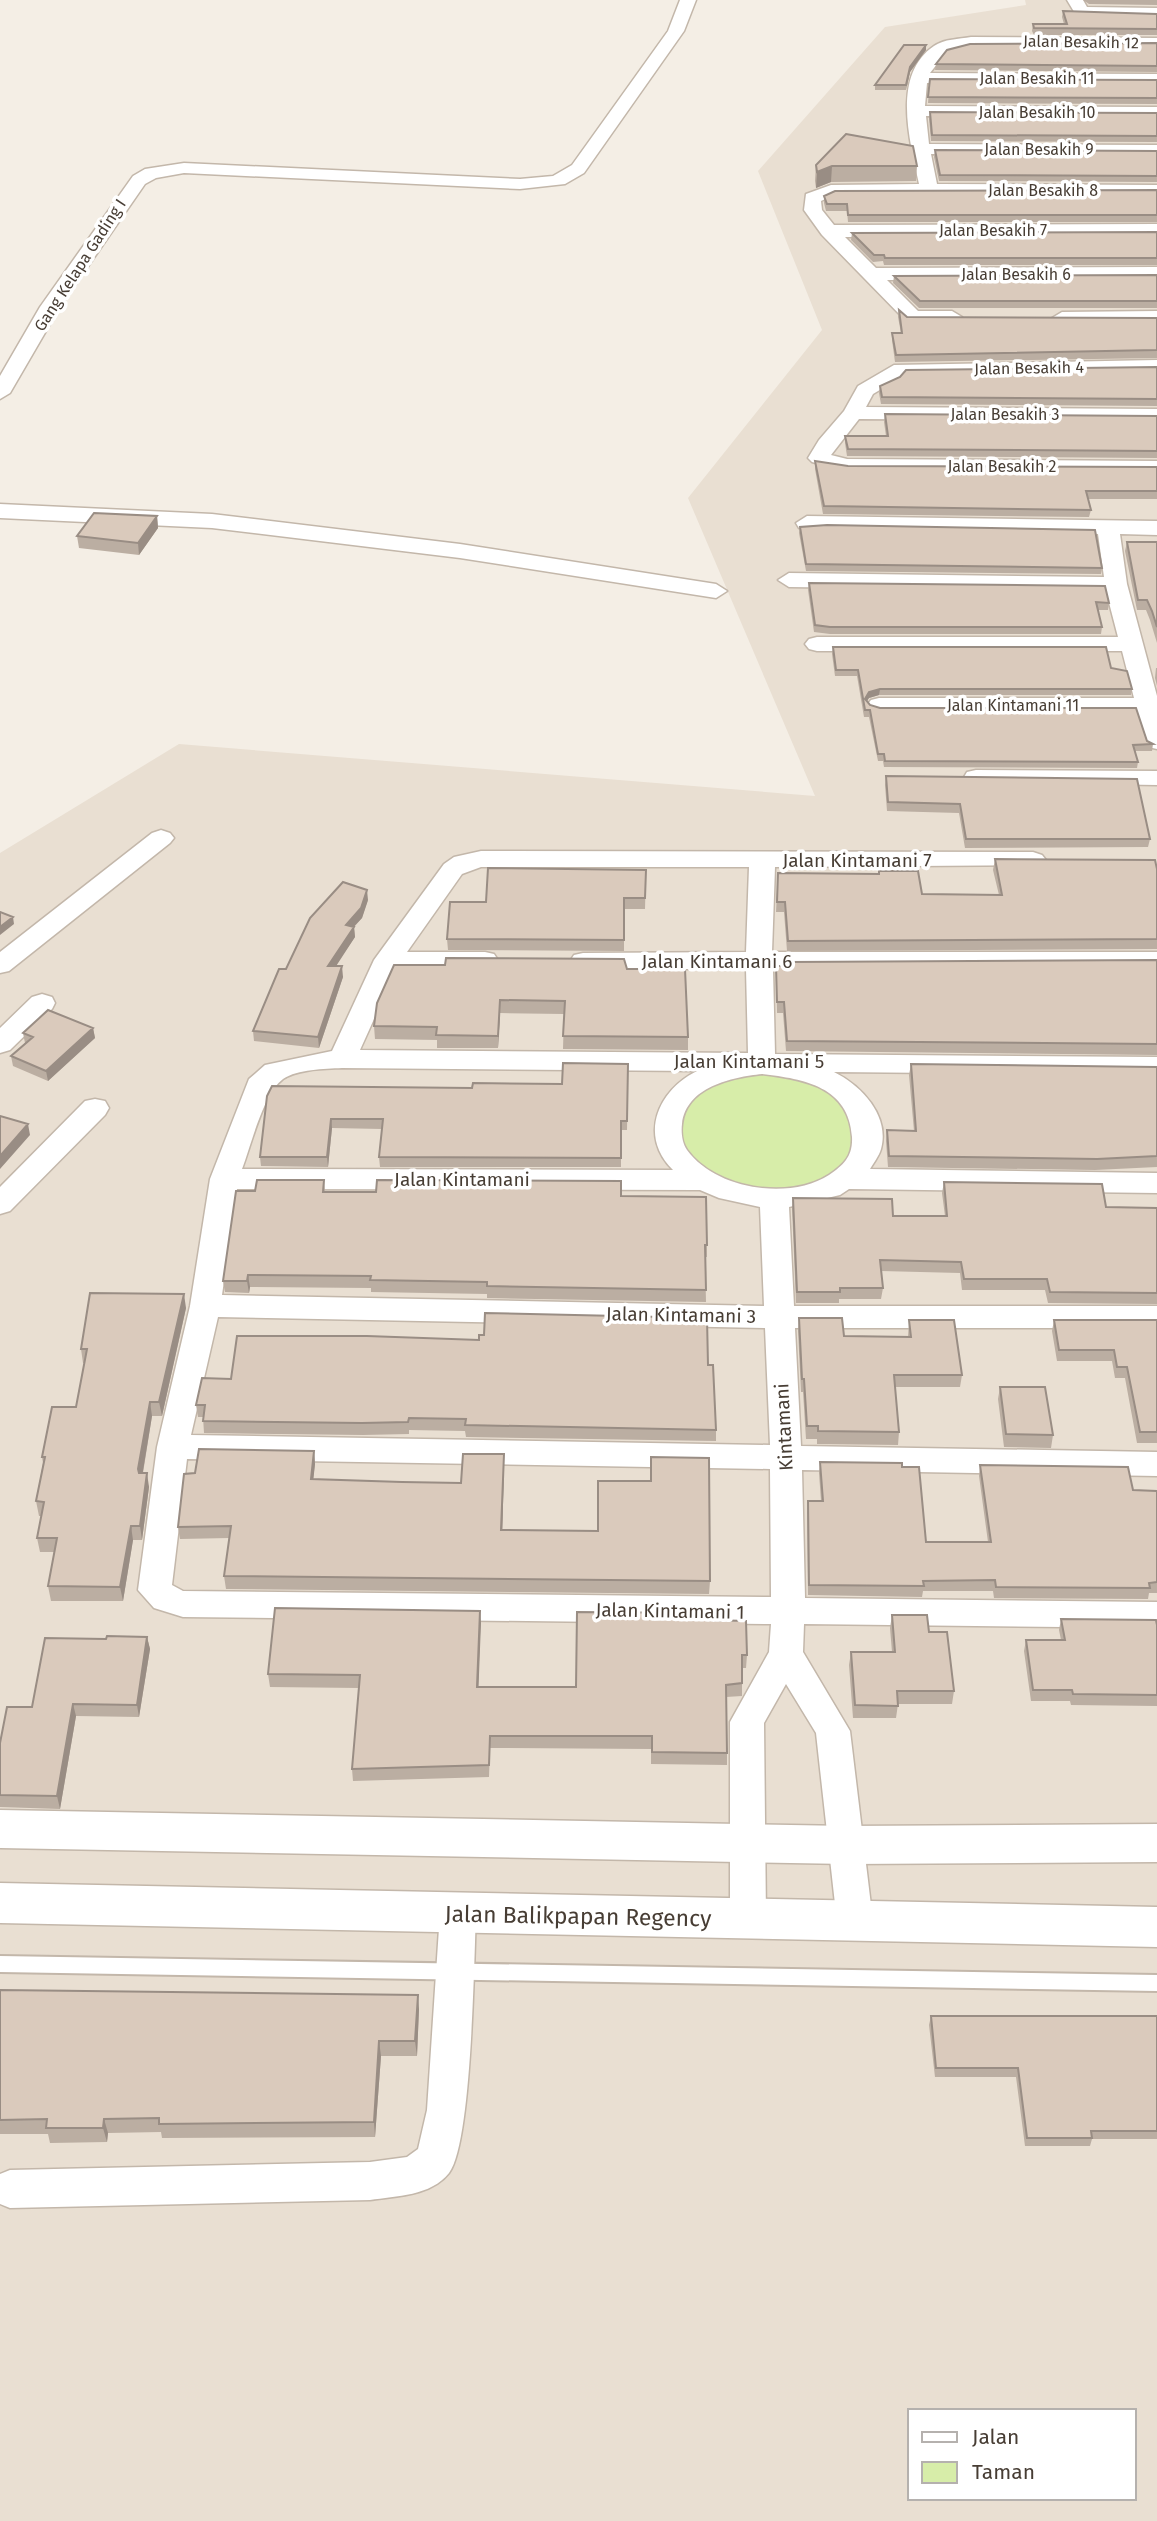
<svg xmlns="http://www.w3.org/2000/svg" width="1157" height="2521" viewBox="0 0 1157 2521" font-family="'Fira Sans',sans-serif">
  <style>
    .residential { fill: #e9dfd2; fill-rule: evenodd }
    .green { fill: #d7eda9 }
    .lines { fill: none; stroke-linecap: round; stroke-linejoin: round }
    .service-casing { stroke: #c3b7aa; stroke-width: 4 }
    .minor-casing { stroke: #c3b7aa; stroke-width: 3 }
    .tertiary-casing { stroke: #c3b7aa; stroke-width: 3 }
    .service { fill: #fff; fill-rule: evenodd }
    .minor { fill: #fff; fill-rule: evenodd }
    .tertiary { fill: #fff; fill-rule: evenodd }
    .wall { fill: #bbaea2 }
    .shaded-wall { fill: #998d84 }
    .building { fill: #dacabc; stroke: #998d84; stroke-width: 2 }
    .labels { text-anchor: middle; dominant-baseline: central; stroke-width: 7; stroke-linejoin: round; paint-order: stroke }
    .far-street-label { font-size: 16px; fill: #473d34; stroke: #fff }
    .street-label { font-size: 19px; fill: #473d34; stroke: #fff }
    .near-street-label { font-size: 23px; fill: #473d34; stroke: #fff }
  </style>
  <rect width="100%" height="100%" fill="#f4eee5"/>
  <path class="residential" d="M1025,0H1157V2521H0V853L179,744L815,796L688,498L822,330L758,171L885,27L1026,5ZM910,2411H1134V2498H910Z"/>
  <path class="green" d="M737,1073L801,1075L846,1103L856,1145C847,1160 839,1172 823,1180C781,1201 678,1189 678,1127C678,1118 682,1105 689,1098C700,1087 723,1080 737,1073Z"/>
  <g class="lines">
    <defs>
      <path id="service" d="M0,1956L1157,1975V1991L0,1972Z"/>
      <path id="minor" d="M680,0H696L684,31L584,173L565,184L520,189L184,173L156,178L145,184L60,307L10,393L0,399V376L40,307L133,176L145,169L184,163L520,179L553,176L572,165L668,31Z
        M1067,0H1083L1087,7L1157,8V18L1082,17L1076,15Z
        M971,37L1157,38V48L971,47L945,54L930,73L1157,74V84L927,83L925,106L1157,107V117L926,116L929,144L1157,145V155L931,154L937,184L1157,185V195H834L821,201L822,210L834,225L1157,224V236L845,237L876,268L1157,267V279L887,280L918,311H952L962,317C953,328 919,324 906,321L822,235L804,210L806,194L831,185L919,184C910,141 891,75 934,46C944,39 959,39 971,37Z
        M1157,311V323L1062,324L1052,318L1062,312Z
        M1157,360V372L905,375L873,394L866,407L1157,409V421L859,419L831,455L847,459L1157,461V473L847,471L812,462L808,458L819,440L844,411L858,386L894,365Z
        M0,504L212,514L460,544L716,584L727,591L716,598L460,558L212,528L0,518Z
        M807,516L1157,521V535L1120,534L1127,584L1157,696V749L1148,747L1137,712H879L871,710L867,705L871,700L879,698H1134L1122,651H817L809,649L805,644L809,639L817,637H1118L1106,591L789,587L778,580L789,573L1104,577L1098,534L799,528L796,523Z
        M976,770L1157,771V785L967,782L964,777L967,772Z
        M161,830L170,833L174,838L170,843L9,971L0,973V952L152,833Z
        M481,851L1033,852L1042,855L1046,860L1042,865L775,867L772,952H1157V968L773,969L775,1054L1157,1057V1075L834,1072C862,1086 890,1116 881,1149C879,1156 873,1164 870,1169L1157,1173V1193L849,1189L840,1195L789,1207L794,1306H1157V1328H795L801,1446L1157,1452V1476L802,1470L805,1598L1157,1602V1628L804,1624L803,1652L850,1731L873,1922L868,1933L855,1938L842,1933L837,1922L816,1733L786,1684L764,1723L766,1919L761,1930L748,1935L735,1930L730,1919V1722L769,1652L771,1624L183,1617L154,1608L138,1590L157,1447L190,1306L210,1179L249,1079L265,1065L332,1051L374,960L444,864L454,857ZM481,867H749L746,952L583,953L574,955L570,961L574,967L583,969H746L748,1053L360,1050L397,968L494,966L498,960L494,954L485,952H407L462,874ZM342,1068L697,1071C658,1090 638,1136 673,1170L242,1169C251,1146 263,1094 283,1079C298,1069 324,1069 342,1068ZM762,1074C805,1079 849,1087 852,1137C853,1156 844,1165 829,1175C789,1201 715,1189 687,1150C682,1143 681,1132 682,1124C686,1087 732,1077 762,1074ZM237,1189L700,1190L719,1198L760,1207L764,1306L222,1295ZM218,1317L765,1328L770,1445L191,1435ZM187,1459L770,1469L771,1597L183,1591L172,1585Z
        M42,994L52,997L55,1003L52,1009L10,1050L0,1053V1028L32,997Z
        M95,1099L105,1101L109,1108L105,1115L10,1211L0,1214V1187L85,1101Z
        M458,1897L471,1902L476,1913C474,1960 472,2143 449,2173C431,2196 396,2196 370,2200L10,2208L0,2204V2174L10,2170L370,2162L407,2157L418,2149L427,2110L440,1913L445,1902Z"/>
      <path id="tertiary" d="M0,1810L848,1826L1157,1824V1862L848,1864L0,1848Z
        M0,1883L1157,1907V1947L0,1923Z"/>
    </defs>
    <use href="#service" class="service-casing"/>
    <use href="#minor" class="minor-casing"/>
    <use href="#tertiary" class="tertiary-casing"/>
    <use href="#service" class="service"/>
    <use href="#minor" class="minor"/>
    <use href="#tertiary" class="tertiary"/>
  </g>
  <path class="wall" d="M1083,0H1157V5L1089,4Z
    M1063,11L1157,14V35H1034L1032,31L1033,24H1064L1062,17Z
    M1157,43V72L935,70L936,64Z
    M926,45V50L910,72L906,90H875V85Z
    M930,79L1157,80V104L928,103Z
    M930,112L1157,113V142L931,141L929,119Z
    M935,150L1157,151V182L939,181L934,157Z
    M816,165L917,166L916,181L831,182L816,188L815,181Z
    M1157,190V222H848L847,211H826L824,203V196Z
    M1157,232V265H884L883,261L873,262L851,240L852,233Z
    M1157,275V308H919L893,283L894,276Z
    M899,310L907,317L1157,318V358L895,362L892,340V333H901L898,317Z
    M1157,367V406L881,404L879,393L880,386Z
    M885,414L1157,416V458L847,456L845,443V436H886L884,422Z
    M815,461L848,466L1157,467V499H1088L1091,510L1089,517L823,514L815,469Z
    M157,516L158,528L139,555L79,548L77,536Z
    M800,527L1102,568L1101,574L806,571L799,533Z
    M1127,542H1157V643L1150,620L1146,610H1137L1125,551Z
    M809,583L1109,603L1108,610H1098L1102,627L1101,634H830L814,632L808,590Z
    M833,647L1111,668L1132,689L1131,695H879L869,698L867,701L870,705L880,708L1147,741L1153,744L1152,751H1135L1138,762L1137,768L884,767L883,761H878L869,717H864L857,676H835L832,654Z
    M1156,668H1157V686L1155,678Z
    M886,776L1150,839L1148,847L965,848L959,813L887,811L885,785Z
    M995,859L1157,869V949L787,951L784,912H776L778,873L878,874L879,871L922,894L999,895L993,870Z
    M646,870L645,909H624V951L448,950L447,939L486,902Z
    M368,900L362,918L354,927L355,937L335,966L343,977L319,1048L254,1041L253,1031L286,969Z
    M1157,960V1055L786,1051L783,1013H777L776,966H789V962Z
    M627,969L688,1037V1050L563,1049L564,1014L500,1013L498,1048H437V1040L375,1039L374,1026Z
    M93,1028L95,1038L48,1081L13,1066L11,1056L25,1043L23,1033Z
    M628,1064L627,1130H621V1167H380L379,1157L382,1129L332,1128L328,1167L261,1166L260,1157L267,1096L562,1084Z
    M911,1064L1157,1067V1167L1095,1170L888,1167L886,1141L887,1130L914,1131L909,1075Z
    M324,1180L325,1192L621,1196L707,1245V1257H705L706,1302L487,1298V1294L371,1292V1288L250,1287L249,1293L225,1292L223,1281L255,1191Z
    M944,1182L1106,1207L1157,1208V1304L1048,1303L1045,1290H962L960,1273L881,1271L883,1288L881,1299H839V1303H796L792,1209L793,1198L893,1216H945L942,1193Z
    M186,1308L162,1416H152L143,1473L149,1487L142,1540H133L123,1601H51L48,1586L54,1552H40L37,1538L41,1516H39L36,1501L43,1463L42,1457L76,1407L84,1363H83L81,1349Z
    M799,1318L844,1336L908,1337L909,1320L962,1375L960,1387H895L899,1432L898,1445L817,1444V1439H806L803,1392H801L798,1331Z
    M1054,1320H1157V1443H1137L1125,1378H1115L1112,1361H1057L1052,1331Z
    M708,1365L716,1430V1441L466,1437L465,1431L409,1430V1434L363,1435L204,1433L203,1417H198L196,1405L231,1379Z
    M1000,1387L1053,1435L1051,1448L1004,1447L998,1399Z
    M314,1451L315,1464L313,1479L402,1482L461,1483L504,1467L502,1530L710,1581L709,1594L226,1589L224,1576L229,1538L180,1539L178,1527L195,1473Z
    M820,1462L902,1467L926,1542H988L979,1476L980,1465L1133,1490L1157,1491V1593H1149L1148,1599L994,1598L993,1591H923L922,1597L808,1595L807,1512L808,1501H821L819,1473Z
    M480,1611L478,1687H576L711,1620L747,1655L746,1668H742V1696L726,1697L727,1753V1765L651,1764V1749L490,1748L489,1777L353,1781L352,1769L359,1688L270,1687L268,1674Z
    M892,1615L929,1632L954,1691L952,1704H898L896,1718H853L849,1665L851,1652H892L890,1628Z
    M1061,1619L1157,1625V1706L1071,1705L1070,1701H1031L1024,1651L1026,1640H1061L1059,1630Z
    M147,1637L150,1649L139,1717L76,1716L60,1809L0,1807V1743L32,1707L106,1639Z
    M0,1990L419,2009L417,2056H381L375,2137L162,2138L161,2132L108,2133L107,2142L50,2143L48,2134H0Z
    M931,2016H1157V2139H1092L1090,2146H1025L1016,2077H935L929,2025Z"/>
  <path class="shaded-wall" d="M926,45V50L910,72L906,90L910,67Z
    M832,166L831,182L816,188L817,172Z
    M157,516L158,528L139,555L138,543Z
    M880,689L879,695L869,698L864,705L865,699L869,692Z
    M367,890L368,900L362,918L346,935V925Z
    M13,917L14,924L0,935V927Z
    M354,927L355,937L329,977L328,966Z
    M342,966L343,977L319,1048L318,1037Z
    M500,1000V1013L498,1048V1036Z
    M93,1028L95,1038L48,1081L46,1071Z
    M331,1119L332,1128L328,1167L327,1157Z
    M28,1124L30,1135L0,1169V1156Z
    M248,1275L250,1287L249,1293L247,1281Z
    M184,1294L186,1308L162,1416L159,1402Z
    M150,1402L152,1416L141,1483L138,1469Z
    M314,1451L315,1464L312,1492L311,1479Z
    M504,1454V1467L502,1543L501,1530Z
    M147,1473L149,1487L142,1540L140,1526Z
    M131,1526L133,1540L123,1601L120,1587Z
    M480,1611L481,1623L478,1700L477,1687Z
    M147,1637L150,1649L139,1717L137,1705Z
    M73,1704L76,1716L60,1809L57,1796Z
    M418,1995L419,2009L417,2056L415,2041Z
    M379,2041L381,2056L375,2137L374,2122Z
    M104,2119L108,2133L107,2142L103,2128Z"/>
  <path class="building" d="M1063,11L1157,14V29L1034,28L1033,24H1067Z
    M1157,43V66L936,64L947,50L970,44Z
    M904,45H926L910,67L906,85H875Z
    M930,79L1157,80V98L928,97Z
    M930,112L1157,113V136L932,135Z
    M846,134L913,146L917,166H832L817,172L816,165Z
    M935,150L1157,151V176L940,175Z
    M1157,190V215H848L847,204H827L824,196L835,191Z
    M1157,232V258H885L884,255H874L852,233Z
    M1157,275V301H920L894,276Z
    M899,310L907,317L1157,318V350L896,355L892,333H902Z
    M1157,367V399L882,397L880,386L900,377L906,370Z
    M885,414L1157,416V451L848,449L845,436H888Z
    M815,461L848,466L1157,467V491H1086L1091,510L824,506Z
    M94,513L157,516L138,543L77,536Z
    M827,525L1095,530L1102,568L806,564L800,527Z
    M1127,542H1157V627L1152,611L1147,600H1138Z
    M809,583L1105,586L1109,603L1096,602L1102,627H830L815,625Z
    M833,647H1106L1111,668L1127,671L1132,689H880L869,692L865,699L870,705L880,708H1136L1147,741L1153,744L1133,745L1138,762L885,761L884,754H878L870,710H865L858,670H836Z
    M886,776L1137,779L1150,839H966L960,804L888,802Z
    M995,859L1155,860L1157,869V939L788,941L785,902H777L778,873L879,874V871H918L922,894L1002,895Z
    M488,868L646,870L645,898H624V940L447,939L450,902H486Z
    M343,882L367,890L361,908L346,925L354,927L328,966H342L318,1037L253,1031L279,969H286L310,918Z
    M0,912L13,917L0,927Z
    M446,958L624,959L627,969H685L688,1037L563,1036L565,1001L500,1000L498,1036L436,1035L437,1027L374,1026L377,1003L394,965H445Z
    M1157,960V1044L787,1041L784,1002H777L776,966H790L789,962Z
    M48,1010L93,1028L46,1071L11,1056L33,1037L23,1033Z
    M563,1063L628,1064L627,1121H621V1158L379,1157L383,1119H331L327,1157H260L267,1096L272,1086L472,1088L473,1083L562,1084Z
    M911,1064L1157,1067V1156L1097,1159L889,1156L887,1130L916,1131Z
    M0,1116L28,1124L0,1156Z
    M257,1180H324L323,1192H376L377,1180L621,1181V1196L706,1197L707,1245H705L706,1290L487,1286V1282L370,1280L371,1276L248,1275L247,1281H223L236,1191H255Z
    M944,1182L1102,1184L1106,1207L1157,1208V1293L1050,1292L1047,1279H964L961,1262L880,1260L883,1288H840V1292H797L793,1198L892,1199L893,1216H947Z
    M90,1293L184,1294L159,1402H150L138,1469L139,1473H147L140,1526H131L120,1587L48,1586L57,1538H37L44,1502L36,1501L45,1457H42L52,1407H76L87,1349H81Z
    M485,1313L707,1318L708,1365H713L716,1430L465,1425L466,1419L409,1418L408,1422L362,1423L203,1421L205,1405H196L202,1378L231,1379L237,1336H367L479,1340V1335H484Z
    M799,1318H842L844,1336L911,1337L909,1320H954L962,1375H894L899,1432L818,1431V1426H807L804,1379H802Z
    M1054,1320H1157V1432H1140L1127,1367H1117L1114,1350H1059Z
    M1000,1387H1045L1053,1435L1006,1434Z
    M199,1449L314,1451L311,1479L402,1482L461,1483L463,1454H504L501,1530L598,1531V1481H651V1457L709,1458L710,1581L224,1576L231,1526L178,1527L184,1474L195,1473Z
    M820,1462L902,1463V1467H919L926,1542H991L980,1465L1128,1467L1133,1490L1157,1491V1582L1149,1583L1150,1588L996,1587L995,1580L923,1581L924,1586L809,1585L808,1501H823Z
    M275,1608L480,1611L477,1687H576L577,1612L711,1613V1620L746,1621L747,1655H742V1683L726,1685L727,1753L652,1752V1736H490L489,1765L352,1769L360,1675L268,1674Z
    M892,1615H927L929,1632H947L954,1691H897L898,1706L855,1705L851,1652H895Z
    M1061,1619L1156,1620L1157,1625V1695L1073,1694L1072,1690H1033L1026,1640H1065Z
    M107,1636L147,1637L137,1705L73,1704L57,1796L0,1795V1743L7,1707H32L45,1638L106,1639Z
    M0,1990L418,1995L415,2041H379L374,2122L159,2124V2118L104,2119L103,2128H46L47,2119L0,2120Z
    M931,2016H1157V2131H1091L1092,2138H1027L1018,2068H936Z"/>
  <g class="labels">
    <g class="far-street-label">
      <text transform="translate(1081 42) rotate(1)">Jalan Besakih 12</text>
      <text x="1037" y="78">Jalan Besakih 11</text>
      <text x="1037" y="112">Jalan Besakih 10</text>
      <text x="1039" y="149">Jalan Besakih 9</text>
      <text x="1043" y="190">Jalan Besakih 8</text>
      <text x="993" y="230">Jalan Besakih 7</text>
      <text transform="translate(80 265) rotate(-57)">Gang Kelapa Gading I</text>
      <text x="1016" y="274">Jalan Besakih 6</text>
      <text transform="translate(1029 368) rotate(-1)">Jalan Besakih 4</text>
      <text x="1005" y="414">Jalan Besakih 3</text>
      <text x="1002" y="466">Jalan Besakih 2</text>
      <text x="1013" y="705">Jalan Kintamani 11</text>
    </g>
    <g class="street-label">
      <text x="857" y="860">Jalan Kintamani 7</text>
      <text x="717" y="961">Jalan Kintamani 6</text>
      <text x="749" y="1061">Jalan Kintamani 5</text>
      <text x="462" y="1179">Jalan Kintamani</text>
      <text transform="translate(681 1315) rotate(1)">Jalan Kintamani 3</text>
      <text transform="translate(784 1427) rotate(-93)">Kintamani</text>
      <text transform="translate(670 1611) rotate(1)">Jalan Kintamani 1</text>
    </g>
    <g class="near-street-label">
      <text transform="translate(578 1916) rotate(1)">Jalan Balikpapan Regency</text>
    </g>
  </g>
  <rect x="908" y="2409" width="228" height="91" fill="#ffffff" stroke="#b5b1ae" stroke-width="2"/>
  <rect x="922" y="2432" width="35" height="10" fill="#ffffff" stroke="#b5b1ae" stroke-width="2"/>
  <text x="972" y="2444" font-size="21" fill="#473d34">Jalan</text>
  <rect x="922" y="2462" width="35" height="21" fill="#d7eda9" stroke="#b5b1ae" stroke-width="2"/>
  <text x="972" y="2479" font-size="21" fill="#473d34">Taman</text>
</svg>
